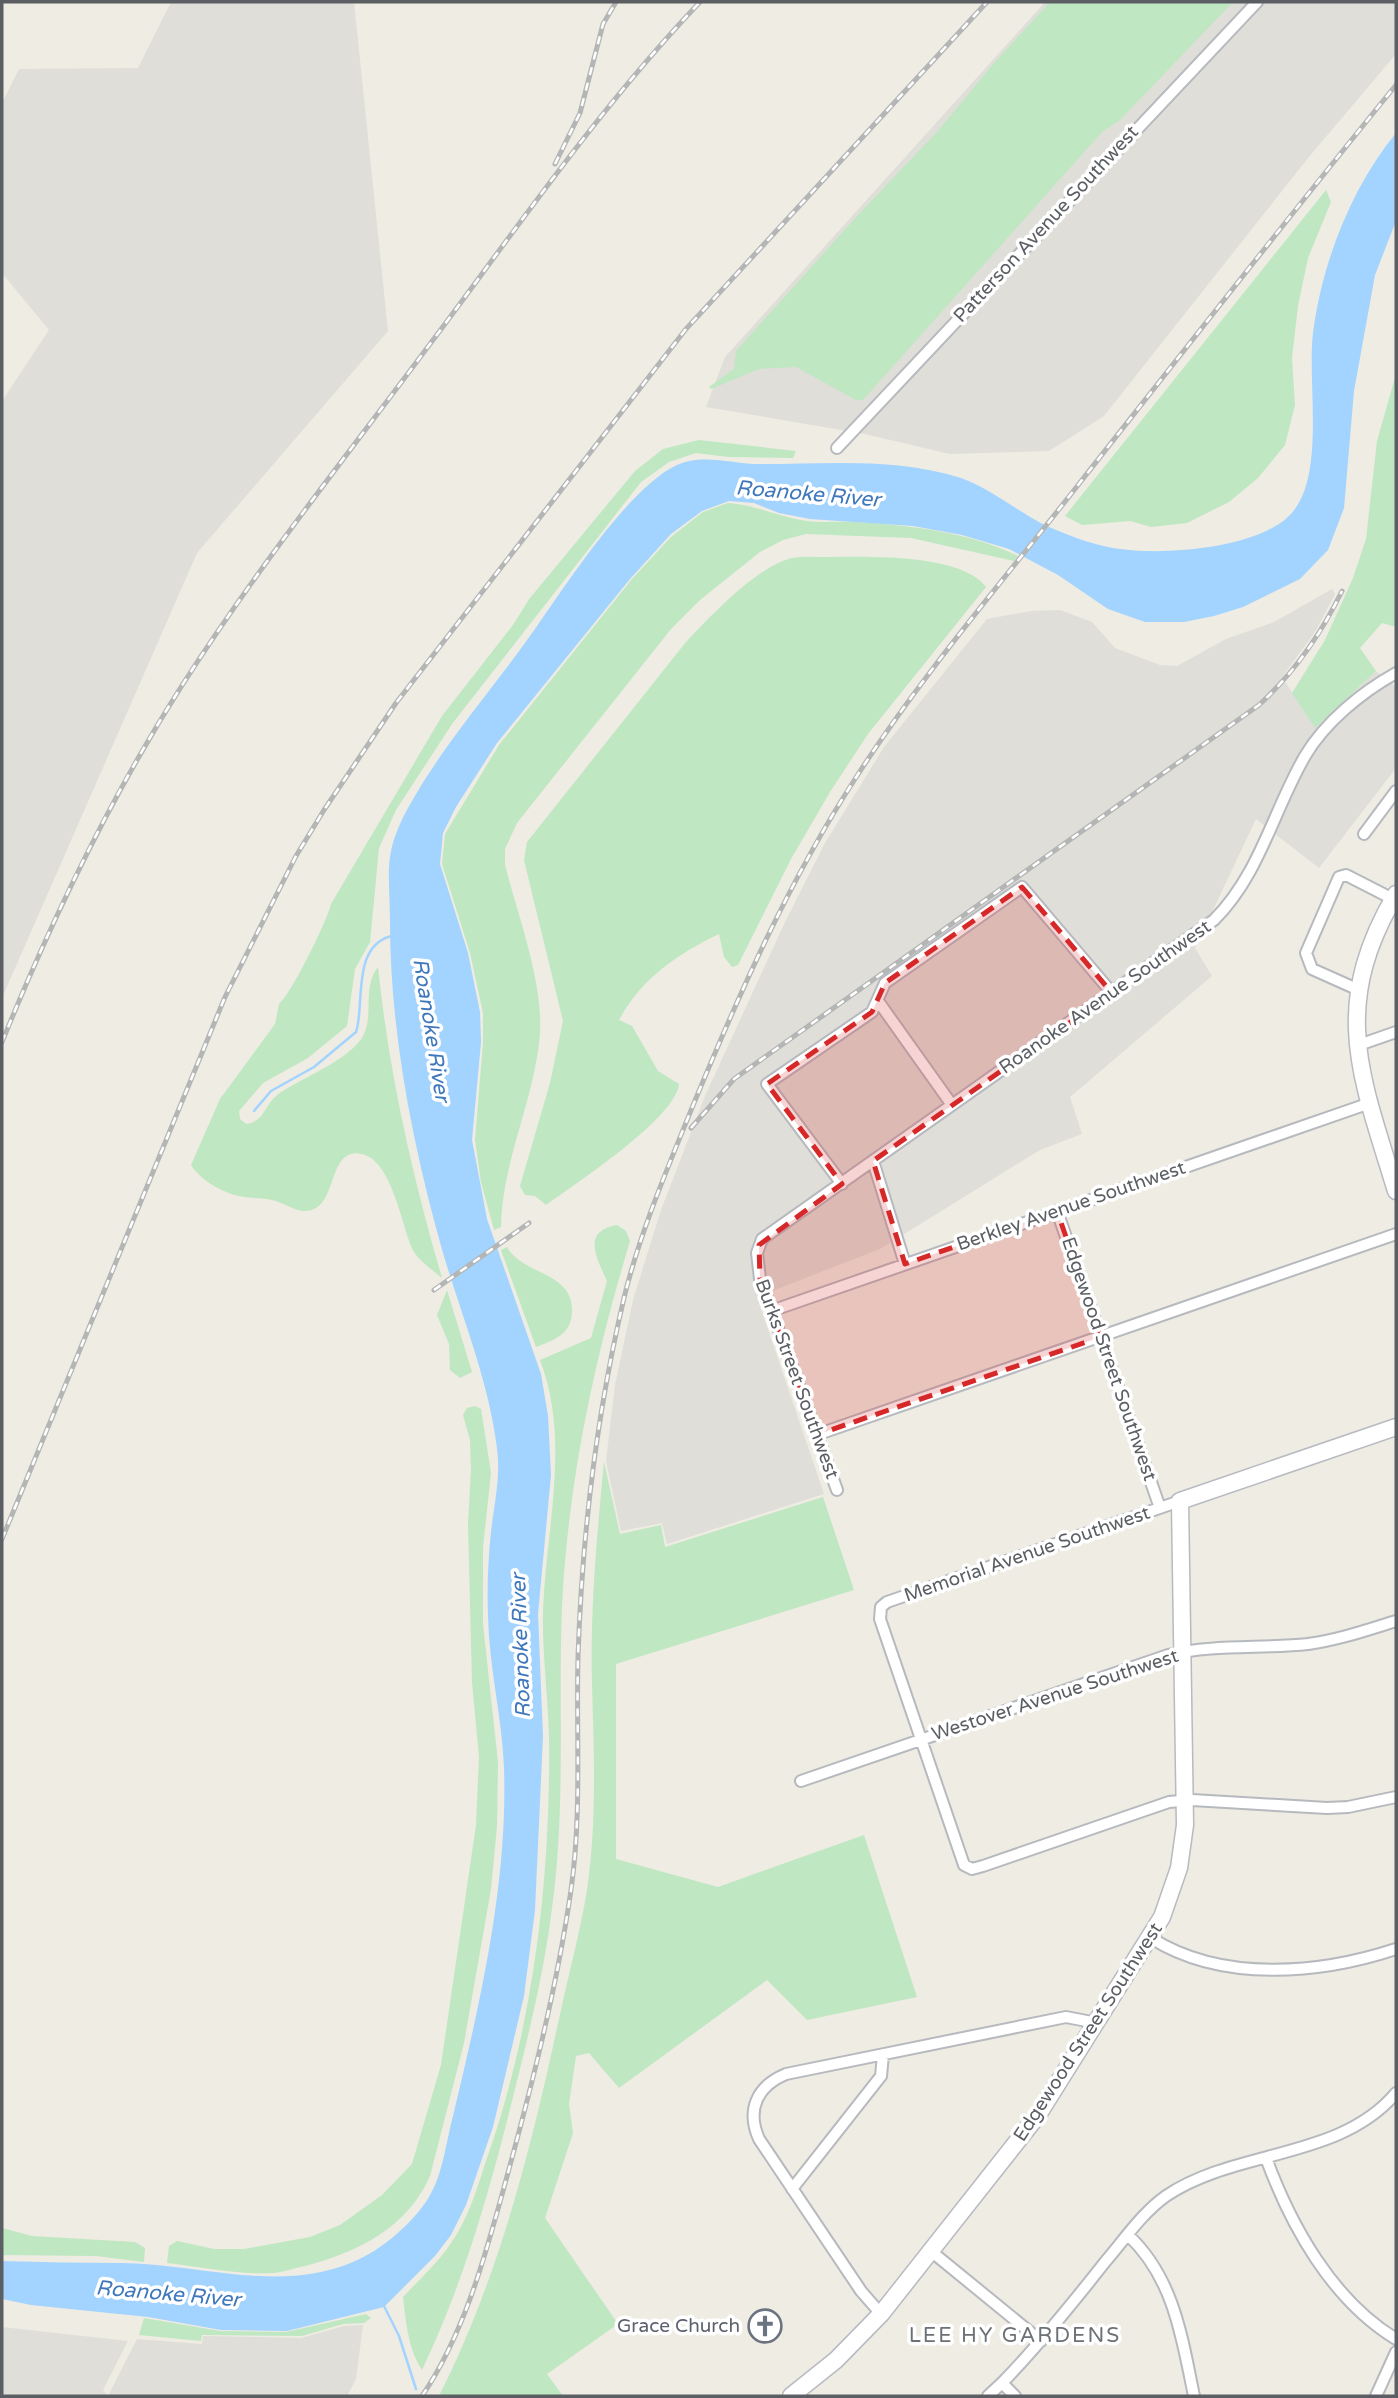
<svg xmlns="http://www.w3.org/2000/svg" width="1398" height="2398" viewBox="0 0 1398 2398" font-family="'Varela Round',sans-serif">
  <style>
    .industrial { fill: #dfded8 }
    .green { fill: #bfe7c1 }
    .water { fill: #a3d3ff }
    .lines { fill: none; stroke-linecap: round; stroke-linejoin: round }
    .stream { stroke: #a3d3ff; stroke-width: 2.5 }
    .street-casing { stroke: #b6b9be; stroke-width: 14 }
    .secondary-casing { stroke: #b7bac0; stroke-width: 19 }
    .street { stroke: #fff; stroke-width: 10 }
    .secondary { stroke: #fff; stroke-width: 16 }
    .rail-casing { stroke: #b4b5b5; stroke-width: 5 }
    .rail { stroke: #fff; stroke-width: 2.5; stroke-dasharray: 8; stroke-linecap: butt }
    .marked { fill: #d62828; fill-opacity: 0.2; stroke: #d62828; stroke-width: 5; stroke-dasharray: 14 9; stroke-linejoin: round }
    .labels { text-anchor: middle; dominant-baseline: central; stroke-width: 7; stroke-linejoin: round; paint-order: stroke }
    .street-label { font-size: 19px; fill: #5b5f64; stroke: #fff }
    .worship-label { font-size: 19px; fill: #5b616d; stroke: #fff; text-anchor: end }
    .water-label { font-size: 21px; font-style: italic; fill: #4078bc; stroke: #fff }
    .neighbourhood-label { font-size: 21px; letter-spacing: 2px; fill: #6c7176; stroke: #fff }
  </style>
  <rect width="100%" height="100%" fill="#eeece3"/>
  <path class="industrial" d="M171,2H354L388,331L197,553L2,998V401L49,330L2,273V103L19,69L138,68Z
    M1045,2H1396V54L1308,158L1104,416L1049,451L950,454L865,434L706,407L725,357Z
    M1332,589L1335,594L1315,632L1282,677L1315,728L1376,671L1396,687V768L1319,868L1256,819L1195,948L1212,976L1070,1097L1082,1134L1040,1150L880,1249L757,1297L824,1494L667,1544L662,1523L621,1531L606,1461L615,1385L633,1300L661,1210L705,1096L785,922L825,843L884,747L987,619L1031,611L1060,610L1092,622L1115,648L1160,665L1177,666L1226,639L1274,622Z
    M363,2325L356,2379L347,2396H2V2327L128,2341L103,2390L108,2396L137,2339L202,2344L203,2336L301,2338L344,2326Z"/>
  <path class="green" d="M1050,2H1233L1120,120L1102,132L863,400H856L796,367L759,369L711,389L709,387L734,369L736,351L859,214L938,131L994,63Z
    M1326,190L1331,202L1308,258L1298,306L1292,358L1295,405L1285,445L1258,478L1229,502L1187,523L1151,527L1130,521L1082,525L1065,516Z
    M1396,374V627L1382,623L1360,648L1376,671L1315,728L1292,693L1325,640L1353,578L1366,539L1377,441Z
    M699,440L796,451L793,458L729,457L696,453L669,462L641,482L452,724L396,810L379,848L370,942L355,969L347,1026L308,1058L263,1083L239,1111L240,1119L246,1124C265,1121 264,1106 276,1096C297,1079 351,1061 364,1034C374,1012 362,988 378,967C389,1073 412,1175 442,1278C433,1270 416,1259 412,1248C402,1225 392,1164 365,1155C330,1143 337,1196 316,1208C302,1216 290,1206 276,1201C264,1197 251,1199 239,1196C223,1193 199,1179 191,1165L220,1099L275,1024L279,1004C291,995 328,919 331,904L442,716L513,625L530,598L635,471L663,449Z
    M728,503C756,505 779,517 807,521C822,523 839,521 855,522C909,525 969,532 1018,556L1014,561L911,538L806,534L783,540L760,552L700,600L671,629L517,823L505,849V865C518,916 543,981 540,1033C535,1099 502,1161 501,1227L494,1230L481,1182L475,1140L483,1043V1013L470,953L442,864L445,834L499,745L632,579L671,537L703,512Z
    M824,557C864,557 961,553 986,587L868,734L830,792L791,859L738,965L732,967L724,957L719,934C677,954 641,979 619,1020L632,1026L658,1071L679,1084C676,1118 575,1184 546,1205L535,1196L525,1195L520,1186L550,1083L563,1021L524,860L527,842L686,642C711,616 756,567 792,558C802,556 814,557 824,557Z
    M617,1225L626,1231L630,1241C594,1360 568,1482 562,1606C558,1706 566,1808 552,1908C544,1973 528,2037 512,2101C489,2194 463,2284 422,2370C408,2349 406,2322 403,2297C421,2278 441,2260 455,2237C469,2215 477,2189 485,2164C533,2030 551,1880 549,1737C548,1695 542,1653 543,1611C546,1527 571,1441 540,1360L591,1338L607,1281C597,1259 581,1231 617,1225Z
    M507,1247C523,1275 574,1272 572,1312C571,1335 554,1340 536,1347L501,1250Z
    M447,1290L472,1372L460,1378L450,1370L449,1344L437,1315Z
    M475,1406L481,1409L491,1473L483,1547V1624L498,1762L497,1826L491,1889L464,2043L430,2176C407,2228 358,2252 305,2266C295,2268 284,2272 274,2273C238,2275 202,2267 167,2263L169,2246L177,2241L214,2249H244L310,2237L340,2225L382,2195L412,2164L441,2065L476,1825L479,1757L472,1682L468,1524L471,1470L470,1440L463,1415L467,1408Z
    M604,1462L620,1534L661,1525L665,1547L823,1497L854,1590L616,1664V1859L718,1887L864,1835L917,1997L807,2020L767,1980L619,2088L589,2053L576,2056L569,2104L573,2133L545,2218L618,2324L547,2374L563,2396H439C499,2277 531,2149 559,2019C568,1976 580,1933 587,1890C597,1822 594,1751 592,1684C590,1609 597,1535 604,1462Z
    M2,2228L32,2236L135,2242L145,2248L144,2262L96,2256L2,2255Z
    M366,2314L371,2318L364,2323L343,2324L302,2336L202,2335L201,2341L139,2335L144,2318L220,2331L286,2332Z"/>
  <path class="water" d="M1396,133V221L1375,275L1354,391L1344,508L1328,550L1300,579L1243,607L1214,616L1184,622H1145L1108,609L1058,575L1009,549L962,535L913,526L810,519L779,513L754,503L729,501L702,511L671,534L630,579L497,743L456,807L443,833L440,864L468,953L480,1012L481,1042L472,1140L487,1219L541,1374L548,1416L551,1475L538,1614L543,1736L535,1910L524,1996L493,2127L466,2205L451,2235L435,2256L384,2307L287,2331L221,2330L148,2317L31,2305L2,2299V2261C41,2262 80,2263 120,2263C196,2263 279,2294 353,2262C382,2250 413,2223 429,2197C443,2174 446,2142 453,2116C480,2003 508,1884 504,1767C502,1717 489,1667 488,1616C487,1588 488,1560 491,1532C494,1505 501,1476 497,1448C489,1382 462,1317 443,1253C413,1147 390,1032 390,922C390,872 382,856 408,808C444,743 493,689 535,629C566,585 629,487 677,465C702,453 733,464 760,464C827,464 895,457 961,478C992,489 1019,513 1049,527C1070,536 1091,544 1113,548C1159,556 1257,550 1291,514C1326,476 1307,383 1313,333C1322,263 1351,188 1396,133Z"/>
  <g class="lines">
    <path class="stream" d="M254,1111L271,1091L314,1067L356,1032C365,1007 351,945 392,936
      M384,2306L399,2336L416,2389"/>
    <defs>
      <path id="street" d="M837,448L1257,2
        M1364,834L1396,791
        M1359,990L1312,969L1306,953L1339,877L1346,875L1393,899
        M878,1001L952,1105
        M1356,1046L1396,1032
        M873,1161L905,1264
        M842,1184L767,1084L872,1012L885,983L1022,887L1112,993
        M1057,1211L1160,1508
        M771,1311L1370,1103
        M816,1435L1396,1234
        M837,1490L760,1279L757,1253L762,1239L1214,920C1260,874 1273,811 1305,756C1325,722 1362,692 1396,673
        M1180,1501L887,1602L881,1607L880,1619L964,1865L972,1869L983,1866L1169,1802L1192,1800L1327,1808L1348,1807L1396,1797
        M801,1781L1168,1655C1214,1644 1261,1649 1308,1644C1338,1640 1367,1630 1396,1621
        M1151,1938C1222,1983 1320,1974 1396,1949
        M1266,2158C1291,2226 1332,2300 1396,2339
        M792,2189L881,2076L883,2055
        M1128,2235C1174,2278 1182,2338 1194,2396
        M932,2252L1041,2341
        M881,2314L861,2291L759,2139C746,2110 757,2086 786,2074L1066,2017L1097,2023
        M1002,2383C1039,2345 1072,2304 1105,2262C1124,2240 1142,2213 1166,2196C1235,2149 1340,2160 1396,2093
        M988,2396L1002,2383L1015,2396
        M1376,2396L1396,2352"/>
      <path id="secondary" d="M1396,894C1329,1007 1361,1076 1396,1191
        M791,2396L836,2360L881,2314L1038,2115L1162,1917L1179,1868L1185,1825L1180,1501L1396,1427"/>
    </defs>
    <use href="#street" class="street-casing"/>
    <use href="#secondary" class="secondary-casing"/>
    <use href="#street" class="street"/>
    <use href="#secondary" class="secondary"/>
    <defs>
      <path id="rail" d="M555,164L580,113L603,24L616,2
        M2,1042C52,919 109,800 181,687C257,568 346,457 430,344C517,228 600,107 700,2
        M691,1128L734,1079L1259,705C1295,672 1321,634 1342,591
        M434,1290L529,1223
        M2,1539L225,997L296,856L324,810L396,703L686,329L987,2
        M422,2396C465,2333 486,2253 506,2180C532,2085 557,1987 571,1890C582,1813 576,1734 578,1657C582,1535 596,1417 624,1298C640,1232 668,1167 694,1103C740,992 789,881 855,779C922,674 1005,579 1082,480C1186,348 1290,215 1396,85"/>
    </defs>
    <use href="#rail" class="rail-casing"/>
    <use href="#rail" class="rail"/>
  </g>
  <path class="marked" d="M1022,887L1112,993L873,1161L905,1264L1057,1211L1101,1337L816,1435L760,1279L759,1245L842,1184L767,1084L872,1012L885,983Z"/>
  <defs>
    <symbol id="church-ring" viewBox="-11 -11 22 22"><circle r="9.5" fill="#fff" stroke="#6b7280" stroke-width="1.5"/><path d="M-1.2-6h2.4v3.5h3.3v2.4h-3.3V6h-2.4V-.1h-3.3v-2.4h3.3Z" fill="#6b7280"/></symbol>
  </defs>
  <g fill-rule="evenodd">
    <use href="#church-ring" x="746" y="2307" width="38" height="38"/>
  </g>
  <g class="labels">
    <g class="street-label">
      <text transform="translate(1046 224) rotate(-47)">Patterson Avenue Southwest</text>
      <text transform="translate(1105 997) rotate(-35)">Roanoke Avenue Southwest</text>
      <text transform="translate(1071 1206) rotate(-19)">Berkley Avenue Southwest</text>
      <text transform="translate(1109 1359) rotate(71)">Edgewood Street Southwest</text>
      <text transform="translate(797 1379) rotate(70)">Burks Street Southwest</text>
      <text transform="translate(1027 1554) rotate(-19)">Memorial Avenue Southwest</text>
      <text transform="translate(1055 1695) rotate(-18)">Westover Avenue Southwest</text>
      <text transform="translate(1088 2032) rotate(-57)">Edgewood Street Southwest</text>
    </g>
    <g class="worship-label">
      <text x="740" y="2326">Grace Church</text>
    </g>
    <g class="water-label">
      <text transform="translate(808 494) rotate(5)">Roanoke River</text>
      <text transform="translate(431 1030) rotate(81)">Roanoke River</text>
      <text transform="translate(521 1646) rotate(-92)">Roanoke River</text>
      <text transform="translate(168 2294) rotate(5)">Roanoke River</text>
    </g>
    <g class="neighbourhood-label">
      <text x="1015" y="2335">LEE HY GARDENS</text>
    </g>
  </g>
  <rect width="1398" height="2398" fill="none" stroke="#5b5f64" stroke-width="7"/>
</svg>
